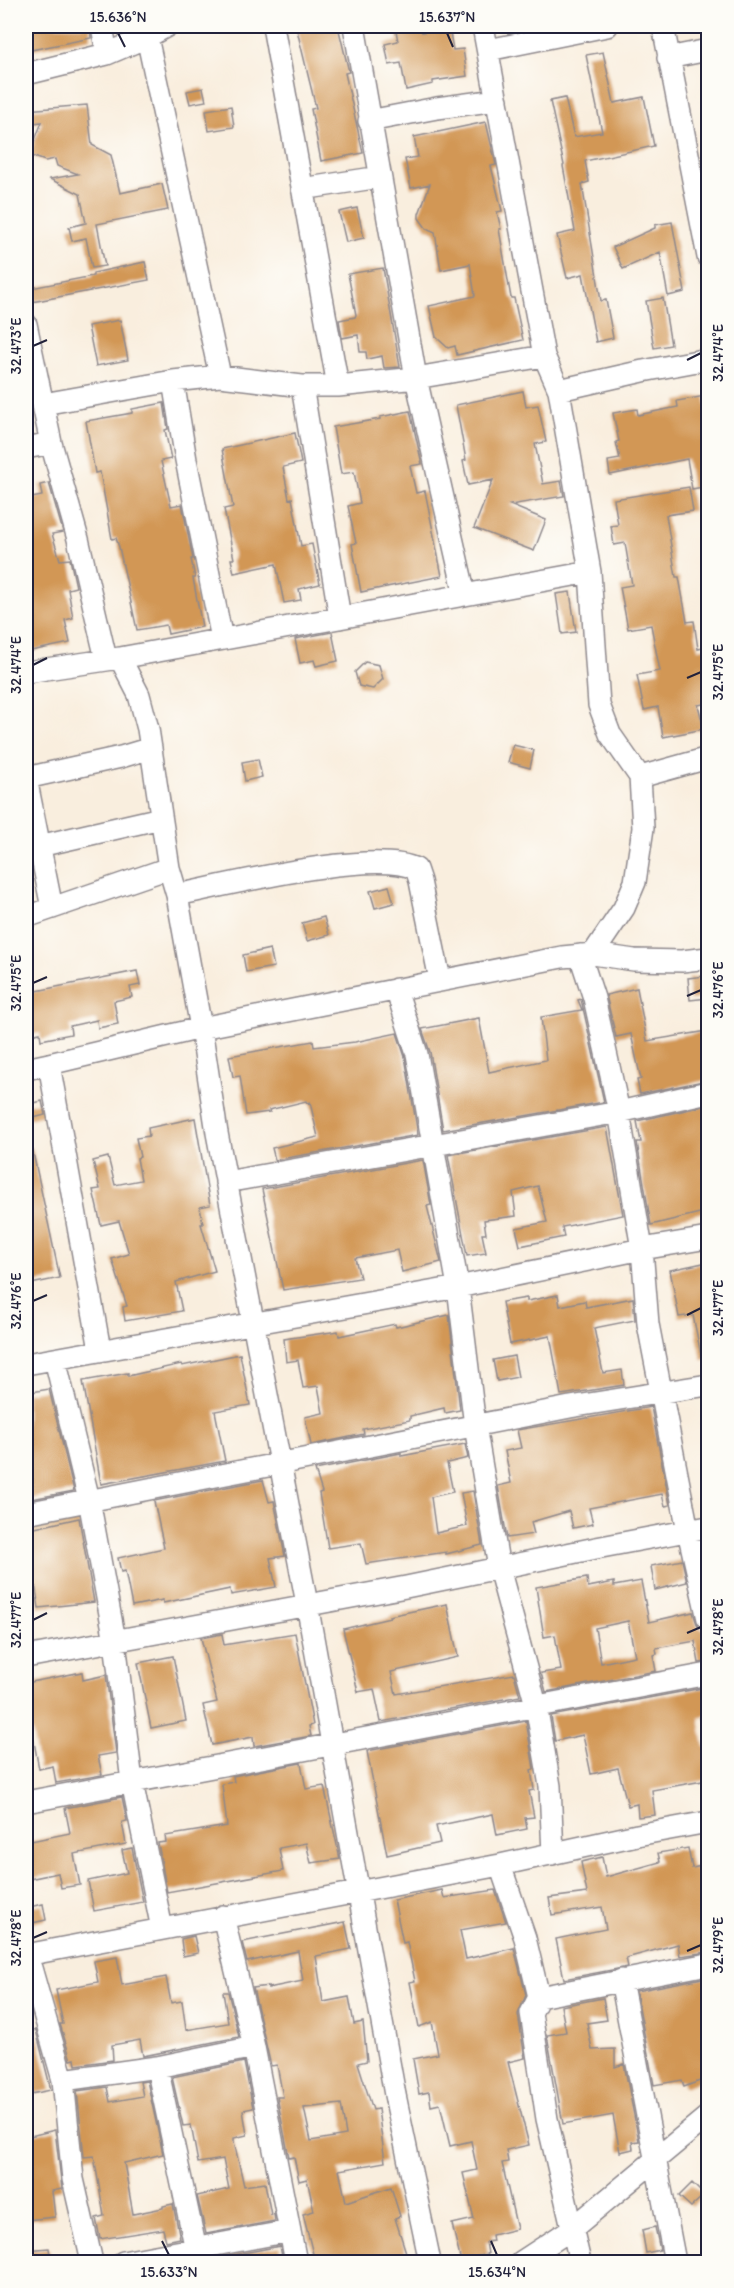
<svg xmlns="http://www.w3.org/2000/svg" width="734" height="2288" viewBox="0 0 734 2288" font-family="Itim,sans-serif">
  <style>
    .building { fill: #d29755; fill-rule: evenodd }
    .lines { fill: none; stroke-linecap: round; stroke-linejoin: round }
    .minor-casing { stroke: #8e888c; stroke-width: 24 }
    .minor { stroke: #fff; stroke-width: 21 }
    .ticks { fill: none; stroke: #22223b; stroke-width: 2 }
    .neatline { fill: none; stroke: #22223b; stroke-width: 2 }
    .ticks-label { font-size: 15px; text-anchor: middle; fill: #22223b }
  </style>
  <rect width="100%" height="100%" fill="#fdfcf7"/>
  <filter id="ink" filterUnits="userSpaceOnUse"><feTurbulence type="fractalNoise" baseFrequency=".0167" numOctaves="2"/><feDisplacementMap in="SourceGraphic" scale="12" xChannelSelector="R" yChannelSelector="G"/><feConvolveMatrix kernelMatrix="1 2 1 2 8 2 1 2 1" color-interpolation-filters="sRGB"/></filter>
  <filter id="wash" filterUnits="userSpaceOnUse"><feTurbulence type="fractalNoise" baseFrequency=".008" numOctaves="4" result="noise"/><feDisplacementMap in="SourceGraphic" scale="24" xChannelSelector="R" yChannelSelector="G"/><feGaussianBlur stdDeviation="1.35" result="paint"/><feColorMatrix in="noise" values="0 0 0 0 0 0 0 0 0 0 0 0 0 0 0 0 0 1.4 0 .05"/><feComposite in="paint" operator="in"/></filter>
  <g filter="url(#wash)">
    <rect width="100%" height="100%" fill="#f9eede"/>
    <g id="blocks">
      <path class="building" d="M26,26H90L91,38L26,51Z
        M296,26H338L349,72L345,73L363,153L321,161L311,109L316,108Z
        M395,26H421L422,32L449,27L453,50L463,49L467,76L433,81V84L406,90L401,63L389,65L385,44L398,41Z
        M603,52L614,103L644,97L654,146L585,161L589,182L582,184L601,301L606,300L613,338L596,342L583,274L567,278L557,235L575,231L563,166L564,165L550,101L565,98L574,137L602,132L586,55Z
        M203,88L206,101L190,104L187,91Z
        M87,105L92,145L111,155L120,193L162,184L168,210L97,224L105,266L92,268L86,238L72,241L69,227L86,223L80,194L50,179L78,174L57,166L55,159L45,161L29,155L42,122L26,124V110Z
        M231,106L234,127L209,131L206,110Z
        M486,122L496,165L491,166L502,211L497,212L501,229H499L511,298H514L523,340L457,355L455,346L448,348L436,337L429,306L475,296L470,264L441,270L435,232L426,228L419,218V214L430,184L411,188L405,159L418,157L414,137Z
        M357,208L364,238L346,242L339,212Z
        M672,222L685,292L668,296L660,252L623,269L613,247L655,228V225Z
        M145,262L149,280L26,303V289L93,276V273Z
        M383,268L400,367L384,368L382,356L367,359L366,352H360L358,335L342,338L339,320L355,317L356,315L348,274Z
        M663,298L671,345L654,348L646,301Z
        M120,320L128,360L96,366L88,326Z
        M523,391L526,407L538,405L546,442L535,444L543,484L561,481L564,496L510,505L546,520L534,551L474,528L493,480L468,485L463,461L466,460L456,405Z
        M705,396L708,415V455L704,456L708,486L692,489L687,459L610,475L608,461L620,459L616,442L619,441L613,413L637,409L638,415L678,407L677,401Z
        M164,403L168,429L165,430L171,459L161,461L171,506L182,504L193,559H191L195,578H193L202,627L168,634L166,625L137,630L119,547L116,538L112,539L100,472L95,473L86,421L132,413V409Z
        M410,411L422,464L410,466L416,493L425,491L442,576L361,592L352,544L356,543L348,506L360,503L354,472L341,474L333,427L380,419V417Z
        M295,433L301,463L283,467L289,499L292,498L301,546L312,544L320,584L299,589L301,600L284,603L276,564L234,573L231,559H234L224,509L233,507L222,449Z
        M49,483L63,532L52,534L60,560L70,559L76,587L68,589L73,618L65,620L70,643L26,652V499L42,496L40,485Z
        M689,487L693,511L666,515L676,577H679L687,622L694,621L698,649L708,647V703L698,705L704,729L663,737L658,707L644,710L637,675L660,671L651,625L628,629L620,587L632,585L625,543L614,545L611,526L618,525L614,499Z
        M570,592L576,632L562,634L556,594Z
        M332,632L338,661L316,666L314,660L300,663L295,639Z
        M365,662L379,665L383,679L373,689L359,686L355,672Z
        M513,745L534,750L530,768L508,762Z
        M258,759L262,777L245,781L242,762Z
        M389,886L394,903L375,908L370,891Z
        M324,917L329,935L307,941L302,923Z
        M270,949L274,967L246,972L243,955Z
        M137,971L140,985L130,987L132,997L114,1001L118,1024L98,1028L97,1020L70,1026L71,1034L41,1040L40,1033L26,1036V993Z
        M705,976L708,998L690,1000L688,978Z
        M637,988L647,1041L708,1031V1080L640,1094L637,1080L641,1079L631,1034L616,1037L606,995Z
        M581,999L604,1102L443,1130L430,1052L422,1029L479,1018L489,1072L546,1060L541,1017L582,1010L578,1000Z
        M397,1033L405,1057L418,1135L275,1160L272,1148L318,1137L310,1102L307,1103L306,1101L269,1110L270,1112L246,1115L240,1076L233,1077L229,1056L313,1041L314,1047L355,1042Z
        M42,1101L45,1115L26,1120V1105Z
        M708,1105V1211L651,1225L637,1142H641L637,1121Z
        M195,1118L210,1205L200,1207L203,1224H201L215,1271L176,1282L182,1311L125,1321L123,1307L127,1306L112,1259L129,1254L119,1221L101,1225L93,1190L100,1189L93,1161L108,1157L115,1185L141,1180L137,1158L140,1157L136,1138L149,1136L148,1128Z
        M607,1127L623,1215L562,1227L564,1237L520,1246L516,1228L547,1222L538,1186L513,1192L516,1216L484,1220L486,1234H482L486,1253L467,1256L448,1155Z
        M32,1148L60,1278L26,1285V1149Z
        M423,1160L431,1205L427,1206L441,1262L402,1272L397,1250L355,1258L360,1278L283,1290L262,1189Z
        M708,1262V1359L702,1360L693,1315L679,1317L670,1270Z
        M558,1295L560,1306L585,1301L586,1307L633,1298L635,1320L594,1328L603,1373L622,1370L624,1385L561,1395L550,1336L510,1344L502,1302L527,1298V1301Z
        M449,1315L460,1410L445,1413L444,1408L410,1416V1420L363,1429L364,1434L311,1445L305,1417L323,1413L318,1386L303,1388L298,1360L286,1362L284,1339L338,1331L339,1336L395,1324L396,1327Z
        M240,1354L250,1405L215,1411L225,1461L101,1484L83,1381L128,1373V1376L181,1364L182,1366Z
        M514,1356L518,1377L497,1381L493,1360Z
        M49,1389L74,1491L26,1500V1393Z
        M651,1407L670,1505L665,1506L662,1494L589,1508L593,1524L573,1528L569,1511L531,1522L534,1534L507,1538L498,1486L511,1483L505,1451L521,1448L517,1430Z
        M465,1444L468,1458L447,1463L453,1492L431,1497L436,1533L467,1526L461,1493L473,1491L482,1545L446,1554V1552L366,1564L361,1543L328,1548L319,1493L322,1492L315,1470L401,1453V1456Z
        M263,1480L269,1502L274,1501L285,1556L270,1558L276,1587L231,1595L230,1589L163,1603V1600L132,1606L125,1571L121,1572L118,1558L164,1548L154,1501Z
        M79,1518L94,1602L39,1608L33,1572L26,1573V1530Z
        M682,1560L687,1582L655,1590L651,1566Z
        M587,1578L588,1587L614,1582V1586L641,1581L649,1622L693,1612L698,1627L707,1631L708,1662L699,1663L695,1641L656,1648L657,1654L653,1655L656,1671L546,1692L541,1673L561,1670L555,1635L544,1637L536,1587ZM628,1621L635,1656L601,1663L595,1628Z
        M447,1604L458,1657L391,1672L396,1694L514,1674L520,1696L381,1722L374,1689L358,1692L343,1629L390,1618L389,1616Z
        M295,1633L313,1725L309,1726L311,1736L254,1746L253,1737L212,1745L203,1705L217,1702L201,1638L222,1634L224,1645Z
        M173,1656L186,1721L151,1728L138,1663Z
        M82,1672L83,1680L106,1675L116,1753L98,1756L102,1775L56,1783L53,1766L39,1769L32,1731L26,1732V1683Z
        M708,1687V1715L699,1718L704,1747L708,1746V1780L652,1790L655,1815L638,1817L637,1804L628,1806L618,1768L591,1774L583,1735L555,1741L551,1716Z
        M526,1721L534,1769L531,1770L534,1790L529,1791L534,1817L525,1818L527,1829L497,1835L493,1814L436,1826L440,1843L387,1855L367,1751Z
        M301,1763L306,1789L324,1786L340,1859L311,1863L306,1843L279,1848L283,1871L167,1892L158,1843L166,1842L165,1836L227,1826L222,1784L234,1782L233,1776Z
        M122,1797L127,1821L122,1822L126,1844L74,1854L80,1885L61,1888L58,1873L29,1879L26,1861V1842L70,1833L65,1808Z
        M132,1848L143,1902L94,1911L88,1881L127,1873L122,1850Z
        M688,1848L692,1868L702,1866L708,1900V1952L680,1956L678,1944L626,1958L628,1967L564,1979L556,1939L606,1929L602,1907L552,1915L549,1898L587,1893L581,1862L602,1857L606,1877L660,1862L658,1853Z
        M442,1890L444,1898L495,1890L506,1922L460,1930L466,1959L514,1948L526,1995L518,2014L525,2058L508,2062L529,2145L506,2150L508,2162L502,2163L517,2229L492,2235L493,2241L486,2242L488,2254L475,2257L477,2262H461L452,2224L474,2219L463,2173L477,2170L471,2141L450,2146L440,2104L431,2106L429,2092L419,2094L413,2059L438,2054L432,2022L419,2027L410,1982L415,1981L407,1942L403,1943L394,1900Z
        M43,1904L46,1920L32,1923L29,1907Z
        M345,1922L351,1949L316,1956L323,2002L349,1997L354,2024L363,2022L367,2061L358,2063L373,2110L378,2109L385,2162L339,2170L346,2202L391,2187L400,2216L395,2218L409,2262H315L303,2214L314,2211L307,2179L299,2181L294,2157L289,2158L277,2097H283L277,2065L271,2066L253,1988L268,1986V1988L303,1981L298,1951L247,1962L242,1942ZM341,2104L346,2135L311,2141L304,2108Z
        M194,1936L198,1953L183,1956L181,1939Z
        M117,1957L122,1985L166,1977L171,2003L182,2001L186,2030L228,2023L223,1992H228L239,2037L143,2056L140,2040L112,2045L113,2060L76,2065L75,2059L71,2060L60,2024H63L56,1990L98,1982L94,1961Z
        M708,1977V2078L684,2087L682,2080L654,2085L636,1991Z
        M603,1998L607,2020L587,2023L592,2050L615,2049V2067L624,2064L639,2141L632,2142L633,2149L620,2152L613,2115L563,2124L547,2035L566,2032L561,2006Z
        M36,2030L51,2090L26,2095V2033Z
        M244,2062L253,2108L243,2110L247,2135L234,2138V2142L244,2186L265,2183L271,2215L274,2214L275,2221L206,2234L197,2196L229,2189L223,2159L198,2163L191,2125L183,2126L172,2077Z
        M147,2081L163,2154L124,2163L133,2214L163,2208V2206L173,2204L180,2238L166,2241L163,2229L100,2239L96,2218L104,2216L94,2156L84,2157L77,2091L107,2087L110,2102L143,2096L140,2082Z
        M55,2130L62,2189L52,2191L55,2217L26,2220V2137Z
        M692,2183L704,2195L691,2207L679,2196Z
        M655,2227L660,2250L646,2253L642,2230Z
        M280,2246L283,2262H272L270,2255L230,2262H198Z
        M49,2248L51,2262H26V2250Z"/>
    </g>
  </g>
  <g filter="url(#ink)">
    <use href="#blocks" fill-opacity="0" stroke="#8e888c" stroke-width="1.5"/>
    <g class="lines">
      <defs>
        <path id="minor" d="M102,26L107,54
          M273,26L338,386
          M354,26L416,378L465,595
          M483,26L544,356L559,390L590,572L599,705L610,734L640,777L643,828L635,882L624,908L593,954
          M663,26L708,257
          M147,37L167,26
          M488,50L607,26
          M668,58L708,50
          M26,74L107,54L147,37L220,376
          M369,121L437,108L497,100
          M302,189L380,177
          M26,324L51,443L78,539L106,659
          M173,381L186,460L222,639
          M302,386L340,618
          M559,390L643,371L708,359
          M43,404L173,381L220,376L302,386H338L416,378L544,356
          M26,448L51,443
          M26,672L120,658L590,572
          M640,777L708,758
          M26,778L52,908
          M26,778L121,757L151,748
          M39,846L161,818
          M177,895C227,885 374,848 416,869L420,881L440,980
          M26,917L169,868
          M580,955L594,998L619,1112L642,1249L648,1324L688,1531L708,1619
          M396,989L417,1054L458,1287L475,1426L499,1568L536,1705L550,1786L553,1854
          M26,1069L49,1064
          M226,1182L619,1112L708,1092
          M100,1350L49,1064L201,1028L177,895L169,868L148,729L139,695L120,658
          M55,1359L89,1500L115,1641L132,1782L162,1929
          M26,1364L458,1287L642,1249L708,1238
          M26,1513L570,1407L708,1385
          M26,1657L406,1587L596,1548L708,1527
          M26,1802L708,1674
          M500,1865L525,1938L539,1997L531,2013L547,2119L580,2262
          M223,1916L254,2047L296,2262
          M26,1955L500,1865L637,1835L708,1822
          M26,1965L31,1968L63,2080L73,2179L92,2262
          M621,1980L675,2262
          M539,1997L708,1964
          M157,2067L196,2250
          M63,2080L157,2067L254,2047
          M123,2262L290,2231
          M430,2262L395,2095L307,1604L217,1133L201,1028L562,957L593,954L634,960L682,961L708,958
          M521,2262L573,2228L708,2116"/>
      </defs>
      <use href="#minor" class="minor-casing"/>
      <use href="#minor" class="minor"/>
    </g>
  </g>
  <path class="ticks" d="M118,33L125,47M447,33L453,47M33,346L47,340M687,360L701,353M33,665L47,658M687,678L701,672M33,983L47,977M687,996L701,990M33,1301L47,1295M687,1315L701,1308M33,1620L47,1613M687,1633L701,1627M33,1938L47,1932M687,1951L701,1945M162,2241L169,2255M491,2241L497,2255"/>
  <rect width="734" height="2288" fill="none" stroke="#fdfcf7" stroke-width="66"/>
  <rect x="33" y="33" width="668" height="2222" class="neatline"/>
  <g class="ticks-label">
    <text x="118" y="22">15.636°N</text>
    <text x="447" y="22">15.637°N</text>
    <text transform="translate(16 346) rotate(-90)" y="5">32.473°E</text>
    <text transform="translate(718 353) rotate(-90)" y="5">32.474°E</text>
    <text transform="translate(16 665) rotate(-90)" y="5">32.474°E</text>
    <text transform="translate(718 672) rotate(-90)" y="5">32.475°E</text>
    <text transform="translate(16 983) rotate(-90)" y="5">32.475°E</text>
    <text transform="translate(718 990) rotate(-90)" y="5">32.476°E</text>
    <text transform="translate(16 1301) rotate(-90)" y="5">32.476°E</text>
    <text transform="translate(718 1308) rotate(-90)" y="5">32.477°E</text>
    <text transform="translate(16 1620) rotate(-90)" y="5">32.477°E</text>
    <text transform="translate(718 1627) rotate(-90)" y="5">32.478°E</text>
    <text transform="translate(16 1938) rotate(-90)" y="5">32.478°E</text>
    <text transform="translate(718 1945) rotate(-90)" y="5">32.479°E</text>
    <text x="169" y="2277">15.633°N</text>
    <text x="497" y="2277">15.634°N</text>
  </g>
</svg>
